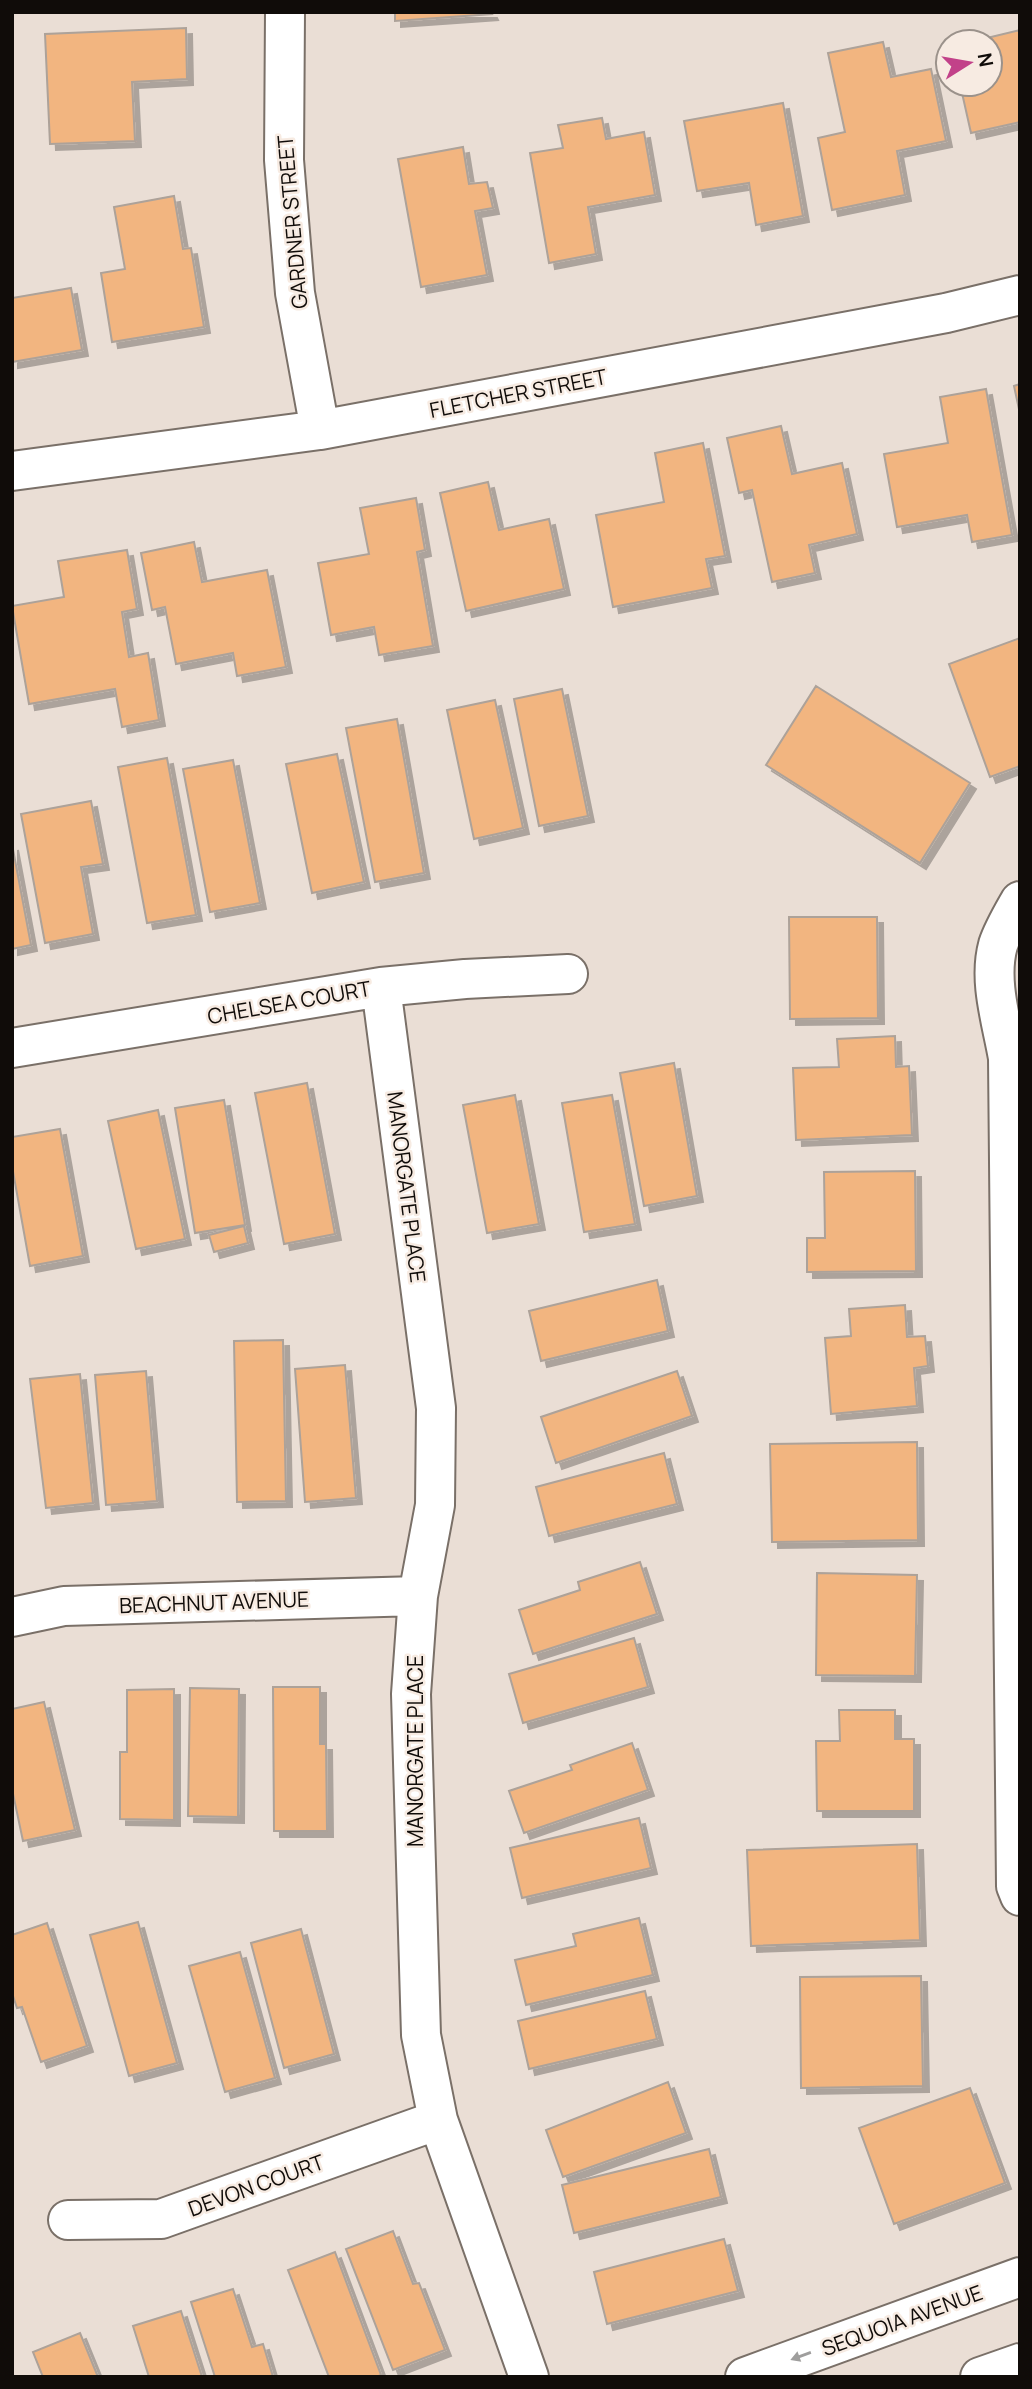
<svg xmlns="http://www.w3.org/2000/svg" width="1032" height="2389" viewBox="0 0 1032 2389" font-family="Manrope,sans-serif">
  <style>
    .building { fill: #f2b580; stroke: #ada299; stroke-width: 2; filter: url(#shadow) }
    .lines { fill: none; stroke-linecap: round; stroke-linejoin: round }
    .minor-casing { stroke: #7a7068; stroke-width: 42 }
    .major-casing { stroke: #7a7068; stroke-width: 42 }
    .minor { stroke: #fff; stroke-width: 38 }
    .major { stroke: #fff; stroke-width: 38 }
    .oneway { fill: #9f9e9d }
    .labels { text-anchor: middle; dominant-baseline: central; stroke-width: 5; stroke-linejoin: round; paint-order: stroke }
    .street-label { font-size: 21px; fill: #100c09; stroke: #f7ebe2 }
  </style>
  <defs>
    <filter id="shadow"><feDropShadow dx="6" dy="6" stdDeviation="0" flood-color="#0004"/></filter>
  </defs>
  <rect width="100%" height="100%" fill="#eaded5"/>
  <path class="building" d="M395,12H491L492,14L395,21Z
    M186,28L187,79L132,82L135,141L50,144L45,34Z
    M1020,30V122L971,133L960,84H990V57L995,56L991,37Z
    M883,42L891,77L931,69L946,141L897,151L905,195L832,210L818,138L845,132L828,53Z
    M783,103L803,216L756,225L749,183L697,191L684,121Z
    M602,118L606,139L644,132L655,195L588,207L596,254L549,263L530,153L563,148L558,125Z
    M463,147L469,184L487,182L493,208L475,211L487,275L421,287L398,159Z
    M174,196L183,249L191,248L204,327L112,342L101,273L125,269L114,207Z
    M71,288L82,350L12,362V298Z
    M1020,384V414L1014,386Z
    M986,389L1012,535L972,542L967,515L897,527L884,454L948,443L940,397Z
    M781,426L792,474L842,463L857,534L809,545L815,573L772,582L752,490L739,493L727,438Z
    M703,443L725,556L706,559L712,588L613,607L596,515L664,502L655,453Z
    M488,482L499,530L549,519L564,589L466,611L440,493Z
    M416,498L425,550L417,552L433,646L379,655L374,627L331,635L318,563L369,554L360,508Z
    M194,542L202,582L267,570L286,667L237,676L233,653L176,664L165,607L152,610L141,553Z
    M127,550L137,609L122,612L129,657L148,653L159,720L122,727L115,689L29,704L12,606L64,597L58,561Z
    M1020,638V766L990,777L949,664Z
    M816,686L970,783L920,863L766,765Z
    M562,689L588,816L539,826L514,699Z
    M495,700L523,828L474,839L447,710Z
    M397,719L424,873L375,882L346,728Z
    M337,754L364,882L312,893L286,764Z
    M167,758L196,915L147,923L118,767Z
    M233,760L260,903L210,912L183,769Z
    M91,801L103,864L81,867L93,934L45,943L21,814Z
    M12,844L31,945L12,949Z
    M789,917H877L878,1018L790,1019Z
    M895,1036L896,1067L909,1066L912,1135L796,1140L793,1068L839,1067L837,1039Z
    M674,1063L697,1196L644,1206L620,1073Z
    M307,1083L335,1234L284,1244L255,1093Z
    M515,1095L539,1224L487,1233L463,1105Z
    M612,1095L635,1224L584,1232L562,1103Z
    M224,1100L245,1225L195,1233L175,1108Z
    M158,1110L185,1239L136,1249L108,1121Z
    M60,1129L83,1256L30,1266L12,1166V1137Z
    M915,1171L916,1271L807,1272V1238H825L824,1172Z
    M244,1226L248,1243L214,1252L209,1235Z
    M657,1280L668,1331L541,1361L529,1311Z
    M905,1305L907,1337L925,1336L928,1366L914,1368L917,1406L831,1414L825,1338L851,1336L849,1309Z
    M283,1340L286,1501L237,1502L234,1341Z
    M345,1365L356,1498L305,1502L295,1369Z
    M146,1371L157,1501L106,1505L95,1375Z
    M677,1371L692,1416L556,1463L541,1417Z
    M80,1374L93,1503L46,1508L30,1379Z
    M917,1442L918,1540L772,1542L770,1444Z
    M664,1453L677,1504L549,1536L536,1487Z
    M640,1562L657,1614L533,1654L519,1610L580,1590L578,1582Z
    M817,1573L917,1575L915,1676L816,1675Z
    M634,1638L648,1687L523,1723L509,1674Z
    M273,1687H320V1744H326L327,1831H274Z
    M190,1688L239,1689L238,1817L188,1816Z
    M174,1689V1820L120,1819V1752H127V1690Z
    M44,1702L75,1830L23,1841L12,1789V1709Z
    M839,1710H895V1739H914V1811H817L816,1741H840Z
    M632,1743L648,1790L524,1833L509,1791L572,1770L570,1765Z
    M639,1818L651,1868L522,1898L510,1848Z
    M917,1844L920,1940L751,1946L747,1850Z
    M639,1918L653,1975L526,2005L515,1960L576,1946L573,1934Z
    M138,1922L177,2063L129,2076L90,1935Z
    M47,1923L87,2046L41,2062L22,2007L17,2008L12,1993V1935Z
    M301,1929L334,2054L284,2068L251,1943Z
    M240,1952L275,2078L225,2092L189,1966Z
    M921,1976L923,2086L801,2088L800,1977Z
    M645,1991L657,2039L529,2069L518,2021Z
    M668,2082L686,2133L563,2177L546,2130Z
    M970,2088L1005,2183L894,2224L859,2128Z
    M709,2149L721,2197L574,2233L562,2185Z
    M393,2231L413,2284L419,2283L445,2350L393,2370L346,2249Z
    M724,2239L738,2291L607,2324L594,2272Z
    M335,2252L381,2375L376,2377H329L288,2270Z
    M233,2289L252,2347L263,2344L273,2377H215L191,2302Z
    M181,2311L202,2377H149L133,2326Z
    M80,2333L98,2377H43L33,2352Z"/>
  <g class="lines">
    <defs>
      <path id="minor" d="M285,12L284,160L295,293L320,430
        M12,471L320,430L946,313L1020,295
        M1020,901C1012,915 1003,930 998,945C988,981 1002,1023 1008,1058L1016,1886L1020,1896
        M381,987L436,1408L435,1505L418,1596L411,1694L421,2035L438,2120L529,2377
        M12,1048L381,987L465,979L568,974
        M12,1617L64,1606L418,1596
        M68,2220L161,2219L438,2120"/>
      <path id="major" d="M745,2377L1020,2277
        M980,2377L1020,2363"/>
    </defs>
    <use href="#minor" class="minor-casing"/>
    <use href="#major" class="major-casing"/>
    <use href="#minor" class="minor"/>
    <use href="#major" class="major"/>
  </g>
  <defs><path id="oneway-solid" d="M-6-.8H1V-3.2L6.5 0L1 3.2V.8H-6Z" transform="scale(1.75)"/></defs>
  <use class="oneway" href="#oneway-solid" transform="translate(801 2356) rotate(160)"/>
  <g class="labels">
    <g class="street-label">
      <text transform="translate(292 222) rotate(-95)">GARDNER STREET</text>
      <text transform="translate(518 393) rotate(-11)">FLETCHER STREET</text>
      <text transform="translate(289 1002) rotate(-10)">CHELSEA COURT</text>
      <text transform="translate(407 1187) rotate(83)">MANORGATE PLACE</text>
      <text transform="translate(214 1602) rotate(-2)">BEACHNUT AVENUE</text>
      <text transform="translate(415 1751) rotate(-90)">MANORGATE PLACE</text>
      <text transform="translate(256 2185) rotate(-20)">DEVON COURT</text>
      <text transform="translate(902 2320) rotate(-20)">SEQUOIA AVENUE</text>
    </g>
  </g>
  <rect width="1032" height="2389" fill="none" stroke="#100c09" stroke-width="28"/>
  <g transform="translate(969 63) rotate(79)"><circle r="33" fill="#f7ebe2" stroke="#9b928b" stroke-width="2"/>
  <path d="M0-5L12 26L0 18L-12 26Z" fill="#c24189"/>
  <text y="-10" font-size="19" font-weight="bold" text-anchor="middle" fill="#100c09">N</text>
  </g>
</svg>
